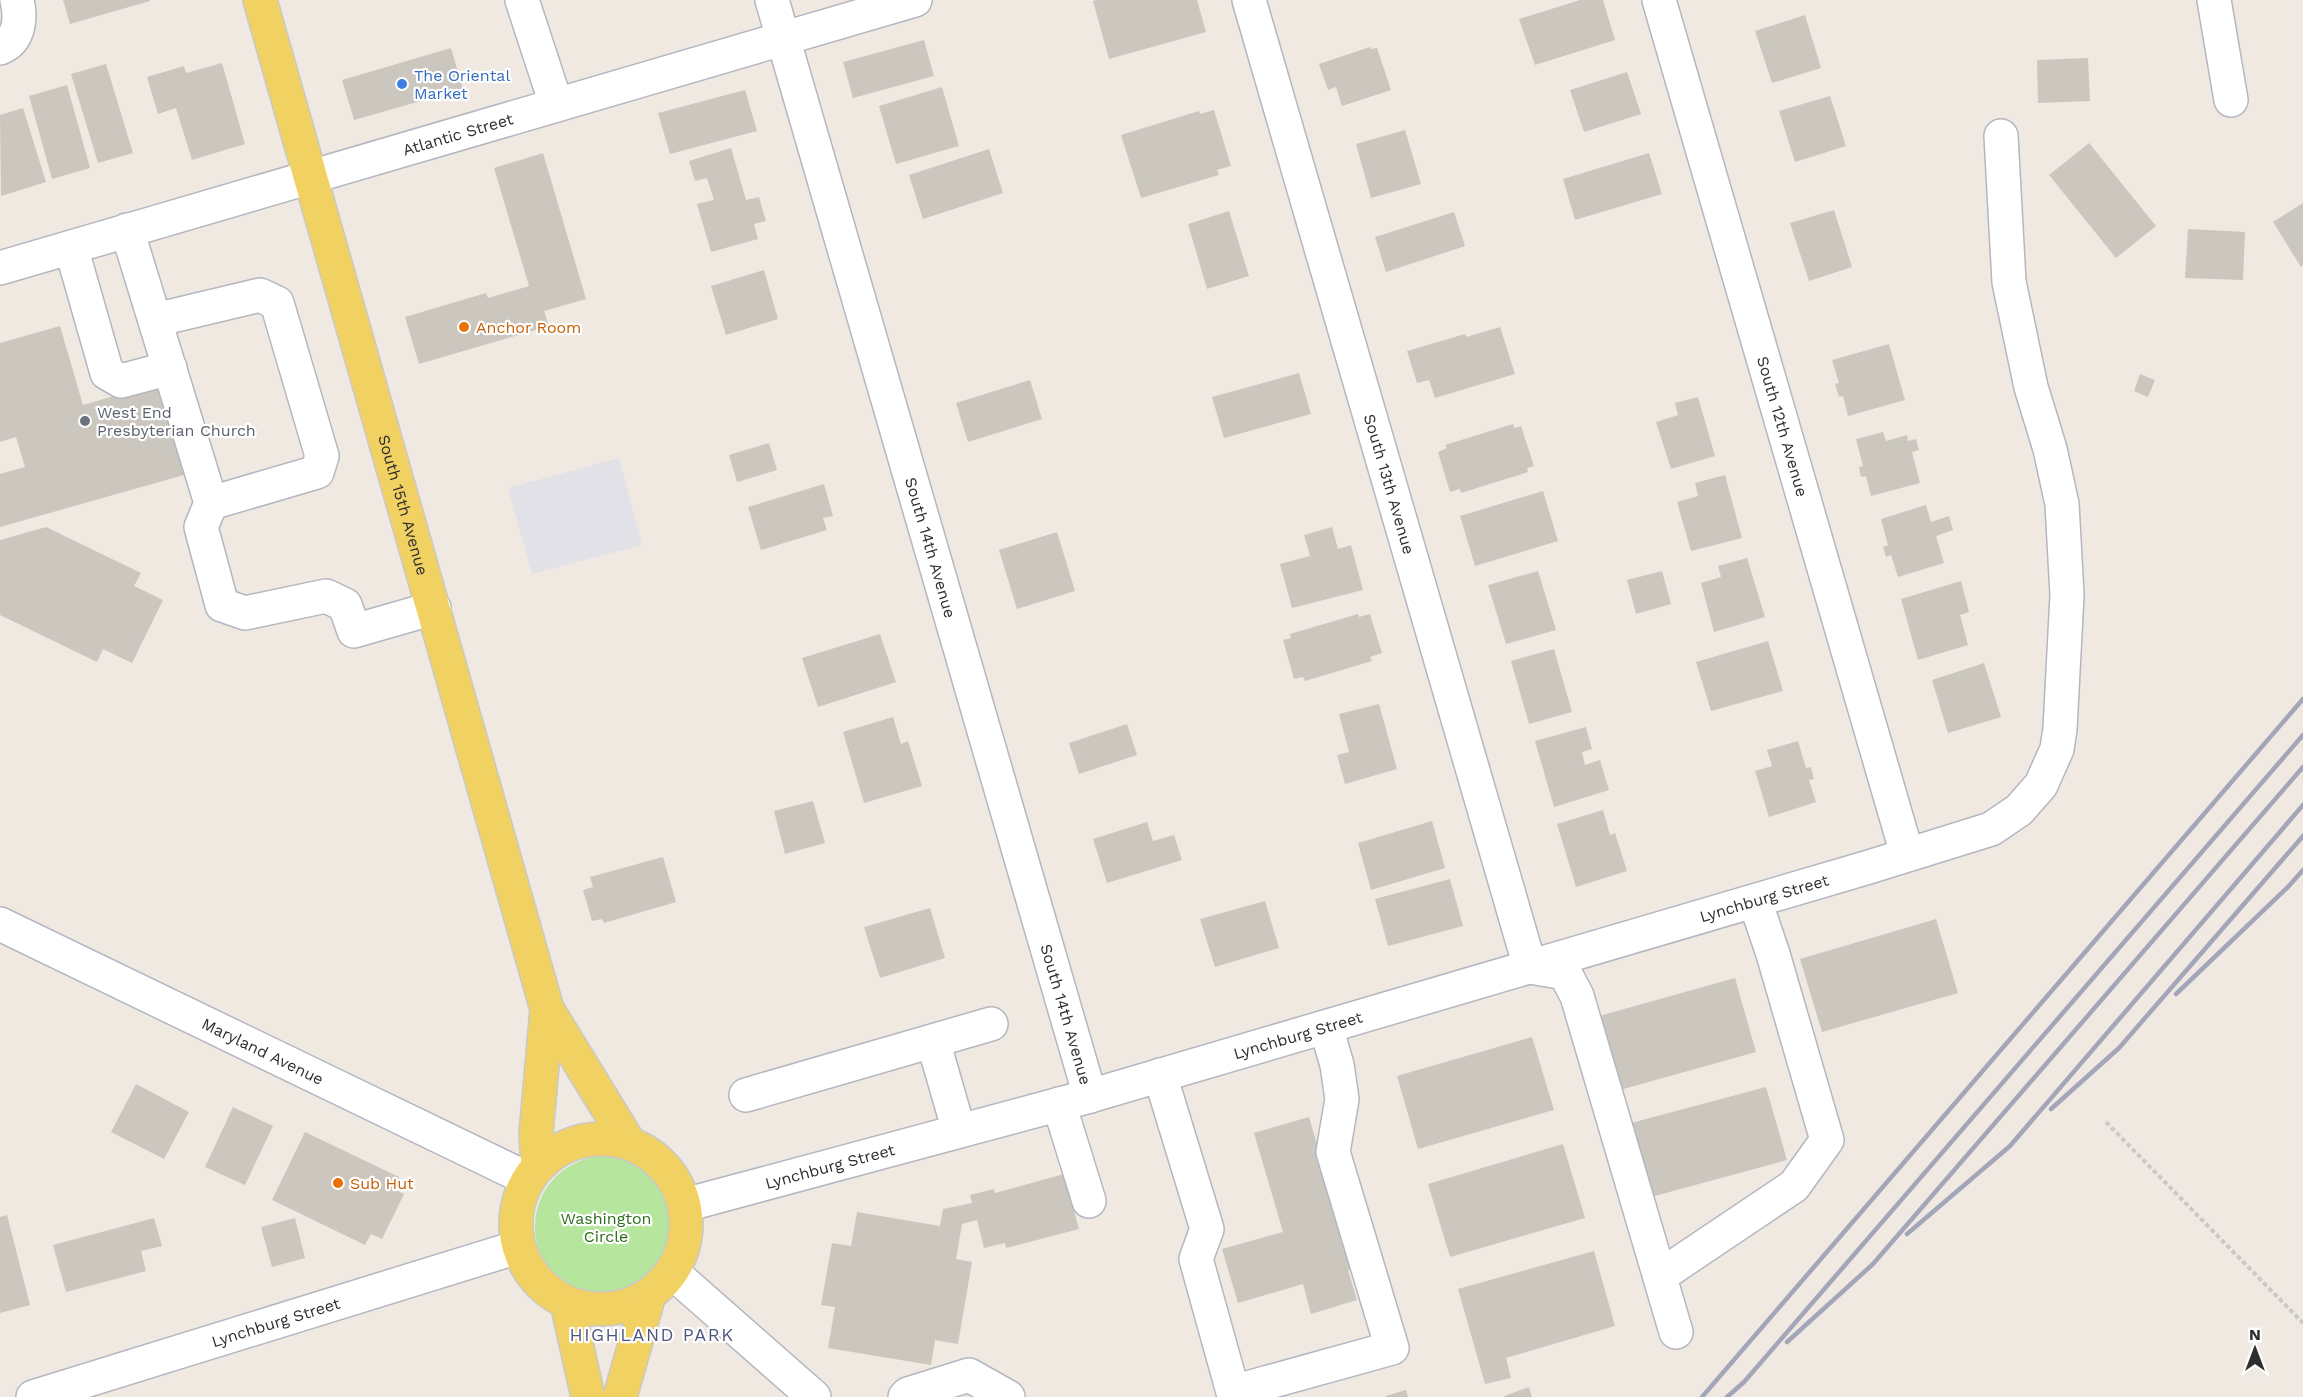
<svg xmlns="http://www.w3.org/2000/svg" width="2303" height="1397" viewBox="0 0 2303 1397" font-family="'Work Sans',sans-serif">
  <style>
    .industrial { fill: #e3e1e8 }
    .green { fill: #b6e59e }
    .building { fill: #cbc7bf }
    .lines { fill: none; stroke-linecap: round; stroke-linejoin: round }
    .minor-casing { stroke: #b4b7c1; stroke-width: 36 }
    .major-casing { stroke: #c9c9c9; stroke-width: 36 }
    .path { stroke: #c9c9c9; stroke-width: 4; stroke-dasharray: 4.5 3; stroke-linecap: butt }
    .minor { stroke: #fff; stroke-width: 33 }
    .major { stroke: #f2d163; stroke-width: 33 }
    .rail { stroke: #a3a6b8; stroke-width: 4.5 }
    .shop-dot { fill: #3f7fe0; stroke: #fff; stroke-width: 2 }
    .food-dot { fill: #e8710a; stroke: #fff; stroke-width: 2 }
    .worship-dot { fill: #6b7280; stroke: #fff; stroke-width: 2 }
    .labels { text-anchor: middle; dominant-baseline: central; stroke-width: 4.5; stroke-linejoin: round; paint-order: stroke }
    .shop-label { font-size: 16px; fill: #366cbe; stroke: #fff; text-anchor: start }
    .street-label { font-size: 16px; fill: #2e2e2e; stroke: #fff }
    .food-label { font-size: 16px; fill: #c56008; stroke: #fff; text-anchor: start }
    .worship-label { font-size: 16px; fill: #5b616d; stroke: #fff; text-anchor: start }
    .park-label { font-size: 16px; fill: #2c6e1b; stroke: #fff }
    .neighbourhood-label { font-size: 18px; letter-spacing: 1.5px; fill: #4d5680; stroke: #fff }
  </style>
  <rect width="100%" height="100%" fill="#efe9e1"/>
  <path class="industrial" d="M619,458L642,545L532,574L508,488Z"/>
  <path class="green" d="M535 1227a71 71 0 1 1 142 0a71 71 0 1 1-142 0Z"/>
  <path class="building" d="M63,0H150V1L70,24Z
    M1097,0H1197L1206,32L1109,59L1093,1Z
    M1580,0H1603L1615,40L1535,65L1519,19Z
    M1805,15L1821,68L1772,83L1755,31Z
    M924,40L934,76L853,98L843,62Z
    M1370,47L1371,49L1377,48L1391,90L1342,106L1336,87L1328,90L1319,64Z
    M451,48L463,89L354,120L342,80Z
    M2088,58L2090,101L2038,103L2037,60Z
    M222,63L245,144L192,160L176,108L158,114L147,77L184,66L186,73Z
    M106,64L133,153L98,163L71,74Z
    M1627,72L1641,114L1584,132L1570,90Z
    M67,85L90,168L52,179L29,96Z
    M942,87L959,146L896,164L879,106Z
    M745,90L757,131L670,154L658,113Z
    M1830,96L1846,146L1795,162L1779,111Z
    M23,108L46,182L1,196L0,115Z
    M1214,110L1231,166L1217,170L1219,175L1141,198L1121,135L1199,111L1200,114Z
    M1405,130L1421,184L1371,198L1356,144Z
    M2089,143L2156,226L2116,258L2049,175Z
    M731,148L746,200L759,197L766,221L754,224L758,239L711,252L697,204L714,200L707,178L695,181L689,161Z
    M989,149L1003,193L923,219L909,175Z
    M543,153L586,299L544,311L549,326L419,364L405,317L486,293L488,298L529,286L494,168Z
    M1649,153L1662,194L1575,220L1563,179Z
    M2303,203V266L2301,267L2273,222Z
    M1834,210L1852,267L1809,281L1790,223Z
    M1229,211L1249,276L1207,289L1188,224Z
    M1454,212L1465,246L1386,272L1375,237Z
    M2188,229L2245,232L2243,280L2185,278Z
    M764,270L778,319L726,335L711,286Z
    M60,326L83,405L159,383L184,475L0,527V474L25,467L16,437L0,442V343Z
    M1500,327L1515,374L1435,398L1429,380L1417,383L1407,351L1465,334L1466,337Z
    M1889,344L1905,400L1848,416L1843,396L1839,397L1835,384L1839,383L1832,360Z
    M1299,373L1311,414L1224,438L1212,397Z
    M2140,374L2155,380L2148,397L2134,391Z
    M1030,380L1042,419L968,442L956,403Z
    M1698,397L1715,456L1671,469L1656,422L1678,415L1675,403Z
    M1513,424L1515,428L1521,426L1534,466L1527,468L1528,472L1461,493L1460,489L1450,492L1438,452L1447,448L1445,445Z
    M1883,432L1886,441L1907,435L1908,441L1916,439L1919,450L1912,452L1920,483L1871,496L1866,476L1861,477L1859,467L1863,466L1856,439Z
    M769,443L777,470L737,482L729,455Z
    M1725,475L1742,538L1691,551L1677,502L1698,496L1695,483Z
    M824,484L833,516L823,518L827,530L761,550L748,507Z
    M1543,491L1558,541L1475,566L1460,516Z
    M1926,505L1931,522L1949,516L1953,530L1936,536L1944,563L1898,577L1891,555L1886,557L1883,547L1888,545L1881,519Z
    M46,527L141,573L134,586L163,600L132,663L103,649L97,662L0,615V540Z
    M1332,527L1338,549L1351,545L1363,590L1292,608L1280,564L1310,556L1304,535Z
    M1057,532L1075,591L1017,609L999,550Z
    M1747,558L1765,617L1714,632L1701,583L1721,577L1718,566Z
    M1538,571L1556,630L1506,644L1488,585Z
    M1662,571L1671,604L1636,614L1627,580Z
    M1961,581L1969,612L1960,615L1968,645L1918,660L1901,599Z
    M1358,614L1359,617L1370,614L1382,653L1370,657L1372,661L1305,681L1303,677L1294,679L1283,640L1291,638L1290,634Z
    M880,634L896,682L818,707L802,658Z
    M1768,641L1783,691L1711,711L1696,662Z
    M1554,649L1572,712L1529,724L1511,661Z
    M1984,663L2001,717L1948,733L1932,680Z
    M1379,704L1397,769L1345,784L1337,755L1349,752L1339,714Z
    M893,717L901,744L908,741L922,786L864,803L843,732Z
    M1127,724L1137,755L1079,774L1069,743Z
    M1586,727L1592,749L1582,752L1585,765L1600,760L1609,790L1554,807L1535,741Z
    M1798,741L1806,768L1811,767L1814,779L1809,780L1816,802L1769,817L1755,771L1772,766L1767,750Z
    M813,801L825,843L785,854L774,811Z
    M1603,810L1610,835L1615,833L1627,871L1576,887L1557,824Z
    M1432,821L1445,868L1371,890L1358,843Z
    M1147,822L1153,841L1174,835L1182,860L1107,883L1093,839Z
    M663,857L676,902L604,923L602,919L592,921L583,890L593,887L590,877Z
    M1450,879L1463,926L1388,946L1375,899Z
    M1265,901L1279,948L1215,967L1200,919Z
    M930,908L945,958L880,978L864,927Z
    M1936,919L1958,993L1822,1032L1800,959Z
    M1735,978L1756,1052L1620,1090L1599,1016Z
    M1532,1037L1554,1110L1418,1149L1397,1076Z
    M136,1084L189,1112L164,1159L111,1132Z
    M1766,1087L1787,1160L1651,1197L1631,1123Z
    M233,1107L273,1126L245,1185L205,1167Z
    M1309,1117L1353,1269L1348,1270L1357,1300L1311,1314L1303,1284L1238,1303L1222,1249L1283,1232L1254,1133Z
    M305,1132L399,1177L394,1189L404,1194L382,1239L371,1234L365,1245L272,1200Z
    M1563,1144L1585,1218L1450,1257L1428,1184Z
    M1064,1174L1079,1229L1006,1248L1005,1243L984,1248L977,1220L962,1224L956,1259L972,1262L958,1344L935,1340L931,1365L828,1348L835,1307L821,1305L832,1243L851,1246L857,1212L940,1226L943,1209L972,1203L970,1195L994,1189L995,1193Z
    M7,1215L30,1305L0,1313V1217Z
    M154,1218L162,1246L141,1251L146,1271L66,1292L53,1245Z
    M295,1218L305,1258L272,1267L261,1227Z
    M1594,1251L1615,1326L1506,1358L1511,1378L1485,1384L1458,1289Z
    M1529,1387L1532,1397H1502Z
    M1406,1390L1408,1397H1386V1396Z"/>
  <g class="lines">
    <defs>
      <g id="minor">
        <path d="M522,0L556,104"/>
        <path id="s1" d="M772,0L1090,1096"/>
        <path id="s2" d="M1249,0L1530,967L1565,973L1577,996L1676,1332"/>
        <path id="s3" d="M1659,0L1907,854"/>
        <path d="M2214,0L2231,100"/>
        <path d="M0,48C20,40 21,18 17,0"/>
        <path d="M127,230L211,503L201,527L222,605L245,613L326,596L345,605L354,631L434,608"/>
        <path d="M71,247L107,373L121,381L170,368"/>
        <path id="s4" d="M0,268L915,0"/>
        <path d="M155,320L260,295L277,303L322,456L317,472L211,503"/>
        <path id="s5" d="M0,924L528,1179"/>
        <path d="M933,1041L959,1131"/>
        <path d="M1160,1075L1207,1229L1196,1259L1233,1392L1392,1348L1333,1152L1342,1099L1337,1065L1326,1027"/>
        <path d="M746,1095L991,1024"/>
        <path d="M1059,1104L1089,1201"/>
        <path id="s6" d="M685,1205L1090,1096L1869,867L1991,829L2019,810L2041,785L2057,749L2060,729L2067,595L2062,504L2050,449L2031,387L2009,282L2001,136"/>
        <path d="M672,1272L814,1397"/>
        <path d="M1660,1276L1794,1186L1827,1140L1773,954L1755,901"/>
        <path id="s7" d="M33,1397L518,1247"/>
        <path d="M905,1397L908,1394L969,1375L1008,1397"/>
      </g>
      <g id="major">
        <path id="s8" d="M260,0L547,1009L629,1143"/>
        <circle cx="601" cy="1224" r="85"/>
        <path d="M538,1165L536,1134L547,1009"/>
        <path d="M567,1303L588,1397"/>
        <path d="M620,1397L649,1295"/>
      </g>
    </defs>
    <use href="#minor" class="minor-casing"/>
    <use href="#major" class="major-casing"/>
    <path class="path" d="M2106,1122L2303,1323"/>
    <use href="#minor" class="minor"/>
    <use href="#major" class="major"/>
    <path class="rail" d="M2176,994L2288,887L2303,870
      M2051,1109L2119,1048L2303,836
      M1907,1234L2010,1146L2303,805
      M1787,1342L1873,1264L2303,767
      M1702,1397L2303,699
      M1727,1397L1744,1382L2303,735"/>
  </g>
  <circle class="shop-dot" cx="402" cy="84" r="6"/>
  <g class="food-dot">
    <circle cx="464" cy="327" r="6"/>
    <circle cx="338" cy="1183" r="6"/>
  </g>
  <circle class="worship-dot" cx="85" cy="421" r="6"/>
  <g class="labels">
    <g class="shop-label">
      <text x="414" y="75">The Oriental<tspan x="414" dy="18">Market</tspan></text>
    </g>
    <g class="street-label">
      <text stroke="none"><textPath href="#s4" startOffset="477">Atlantic Street</textPath></text>
      <text stroke="none"><textPath href="#s3" startOffset="444">South 12th Avenue</textPath></text>
      <text stroke="none"><textPath href="#s2" startOffset="504">South 13th Avenue</textPath></text>
      <text stroke="none"><textPath href="#s8" startOffset="525">South 15th Avenue</textPath></text>
      <text stroke="none"><textPath href="#s1" startOffset="570">South 14th Avenue</textPath></text>
      <text stroke="none"><textPath href="#s6" startOffset="1122">Lynchburg Street</textPath></text>
      <text stroke="none"><textPath href="#s1" startOffset="1056">South 14th Avenue</textPath></text>
      <text stroke="none"><textPath href="#s6" startOffset="636">Lynchburg Street</textPath></text>
      <text stroke="none"><textPath href="#s5" startOffset="292">Maryland Avenue</textPath></text>
      <text stroke="none"><textPath href="#s6" startOffset="150">Lynchburg Street</textPath></text>
      <text stroke="none"><textPath href="#s7" startOffset="254">Lynchburg Street</textPath></text>
    </g>
    <g class="food-label">
      <text x="476" y="327">Anchor Room</text>
      <text x="350" y="1183">Sub Hut</text>
    </g>
    <g class="worship-label">
      <text x="97" y="412">West End<tspan x="97" dy="18">Presbyterian Church</tspan></text>
    </g>
    <g class="park-label">
      <text x="606" y="1218">Washington<tspan x="606" dy="18">Circle</tspan></text>
    </g>
    <g class="neighbourhood-label">
      <text x="652" y="1334">HIGHLAND PARK</text>
    </g>
  </g>
  <g transform="translate(2255 1349)" stroke="#ffffff" stroke-width="4.5" paint-order="stroke">
  <path d="M0-4.5L10 22L0 15L-10 22Z" fill="#2e2e2e"/>
  <text y="-9" font-size="16" font-weight="bold" text-anchor="middle" fill="#2e2e2e">N</text>
  </g>
</svg>
